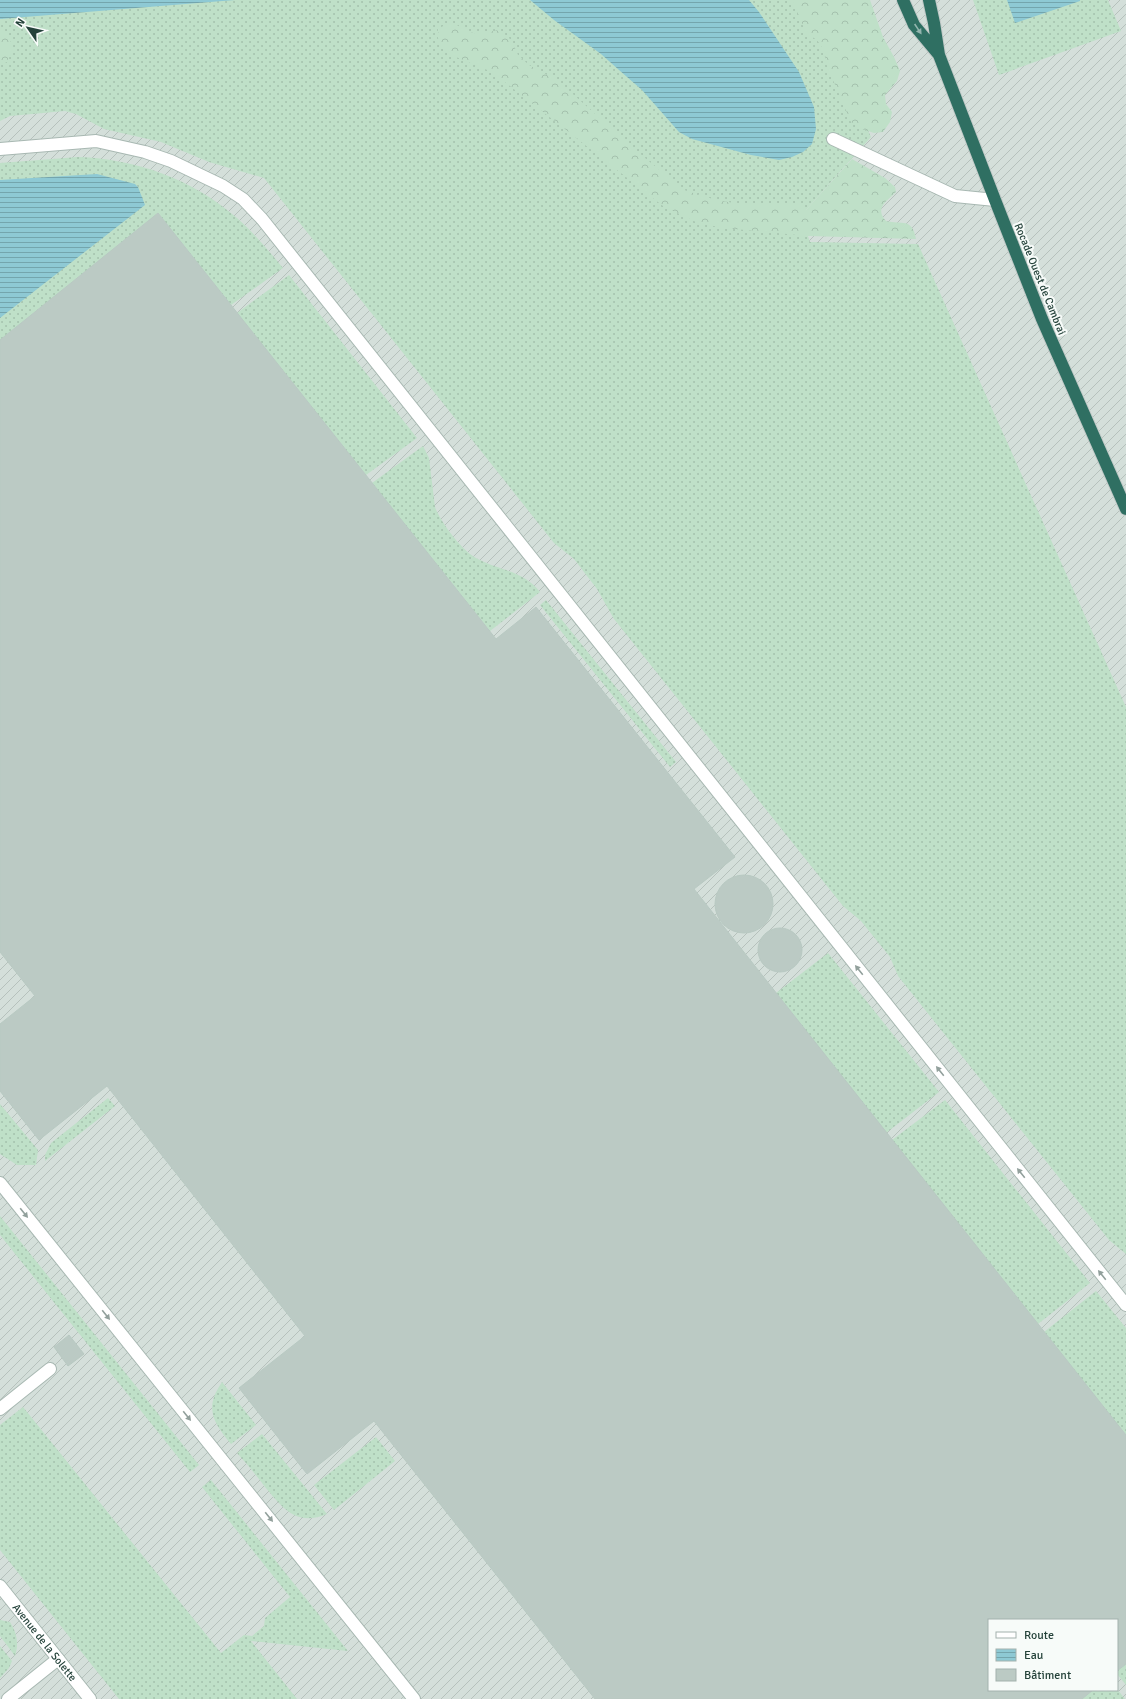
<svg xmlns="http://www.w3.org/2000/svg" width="1126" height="1699" viewBox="0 0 1126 1699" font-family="Signika,sans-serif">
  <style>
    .industrial { fill: url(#industrial-furrows); fill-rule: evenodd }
    .grass { fill: url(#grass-dots) }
    .forest { fill: url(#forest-crowns) }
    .water { fill: url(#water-rules) }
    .building { fill: #bbcac4; stroke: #b8c9c2 }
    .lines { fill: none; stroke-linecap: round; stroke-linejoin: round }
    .lane-casing { stroke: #a8b8b2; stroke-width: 14 }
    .street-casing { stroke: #a8b8b2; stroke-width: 14 }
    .highway-casing { stroke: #c2cac8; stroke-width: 14 }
    .lane { stroke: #fff; stroke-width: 12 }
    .street { stroke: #fff; stroke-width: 12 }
    .highway { stroke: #2f6f62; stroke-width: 12 }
    .oneway { fill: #93b5ae }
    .oneway2 { fill: #92a09c }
    .labels { text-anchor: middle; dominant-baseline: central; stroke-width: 4; stroke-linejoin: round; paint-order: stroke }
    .street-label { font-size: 11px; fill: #24423a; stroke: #f7fbf9 }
  </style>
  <defs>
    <pattern id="industrial-furrows" width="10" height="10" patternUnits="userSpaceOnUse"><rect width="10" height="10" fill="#d4dfda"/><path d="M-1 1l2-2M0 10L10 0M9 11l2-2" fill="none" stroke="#b6c1bc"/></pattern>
    <pattern id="grass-dots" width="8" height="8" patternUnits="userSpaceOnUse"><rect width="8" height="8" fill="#bfe0c8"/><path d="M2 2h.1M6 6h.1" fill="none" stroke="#a4c1ad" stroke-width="1.8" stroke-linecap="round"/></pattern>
    <pattern id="forest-crowns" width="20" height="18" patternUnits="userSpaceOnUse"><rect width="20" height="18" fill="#bfe0c8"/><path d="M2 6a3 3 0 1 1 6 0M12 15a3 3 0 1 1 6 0" fill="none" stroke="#a4c1ad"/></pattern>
    <pattern id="water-rules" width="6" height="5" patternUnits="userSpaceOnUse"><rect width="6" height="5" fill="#8ec9d4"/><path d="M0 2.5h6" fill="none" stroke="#74a5ad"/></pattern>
  </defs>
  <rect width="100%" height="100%" fill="#e6efeb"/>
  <path class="industrial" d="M0,0H1126V1699H0ZM989,1620H1117V1690H989Z"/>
  <path class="grass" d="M0,0H811L871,137L806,210L808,236L810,242L918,244L1126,707V1254L1109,1240L898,976L890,957L861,921L843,906L614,619L597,589L574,559L554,543L264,178L209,162L161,142L104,129L76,114L65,111L10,116L0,121Z
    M973,0H1108L1121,31L999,75Z
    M78,157C137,159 192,179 237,218C254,233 269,251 283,268L231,305L158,213L0,340V163Z
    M289,275L417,438L366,475L237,313Z
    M423,446L429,458L435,507C441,523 463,552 478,559C500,571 523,570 540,592L490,631L372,483Z
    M546,600L676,762L670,767L540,605Z
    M828,953L939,1092L886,1133L776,993Z
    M108,1098L115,1106L45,1161V1155L51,1143Z
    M945,1100L1090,1283L1038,1324L892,1140Z
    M0,1104L38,1150L36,1165H17L0,1154Z
    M0,1216L199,1465L190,1472L0,1235Z
    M1096,1291L1126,1328V1435L1044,1332Z
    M222,1382L256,1425L231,1444C213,1422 204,1408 222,1382Z
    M23,1407L221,1653L244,1635L252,1636L264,1626L265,1618L290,1597L202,1487L211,1480L348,1651L251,1641L297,1699H119L0,1550V1425Z
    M262,1434L327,1514C296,1527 283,1508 265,1487C256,1475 247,1464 237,1453Z
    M376,1437L395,1461L334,1510L314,1485Z
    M0,1620L10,1622C17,1633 19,1644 15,1656L0,1636Z
    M0,1646L12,1661L9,1668L0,1678Z
    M1126,1664V1685L1117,1674V1671Z
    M1117,1689L1125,1699H1082L1093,1690H1117Z"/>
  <path class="forest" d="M792,0H870L883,37L894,57L900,71L897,81L885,95L886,104L892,112L890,122L883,132L874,133L859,128L851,122L827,66L823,49L817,40L806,33Z
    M455,24C479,38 475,33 500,30L512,41L518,55L529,65L558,81L645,158L684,190L716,200L746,205L800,204L806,210L852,159L885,178L895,187L896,192C887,201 874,208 886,221C902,225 912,217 916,239L808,236L724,228L698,223L663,206L492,72L449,54L441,47L438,38V29L445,25Z
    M0,29L11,42V53L7,62L0,65Z"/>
  <path class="water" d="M0,0H235L0,19Z
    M530,0H749L759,12L799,72L814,107L816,129L812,144L803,152L792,157L779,160L751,155L692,139L679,132L642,90L619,70L601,54L554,20Z
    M1007,0H1080V1L1015,23Z
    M97,174L135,184L138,187L145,205L0,318V180Z"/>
  <path class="building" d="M158,213L496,639L536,607L735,857L694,889L1126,1435V1664L1117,1671V1620H989V1690H1093L1082,1699H595L374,1421L307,1474L239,1388L305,1336L107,1086L39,1140L0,1091V1024L35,996L0,952V340Z
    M715 904a29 29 0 1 1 58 0a29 29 0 1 1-58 0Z
    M758 950a22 22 0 1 1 44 0a22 22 0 1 1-44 0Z
    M69,1335L84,1354L68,1366L54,1347Z"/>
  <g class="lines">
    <defs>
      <path id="lane" d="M833,139L955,196L995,200
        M0,149L96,141L145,152L171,161L223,186L243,199L262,219L1126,1305
        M0,1183L414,1699
        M0,1409L50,1369
        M8,1699L58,1659"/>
      <g id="street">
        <path id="s1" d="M0,1586L90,1699"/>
      </g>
      <path id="highway" d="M903,0L914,25L939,55
        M929,0L934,23L939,55L995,200L1042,319L1126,509"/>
    </defs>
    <use href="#lane" class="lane-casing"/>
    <use href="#street" class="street-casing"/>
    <use href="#highway" class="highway-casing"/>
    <use href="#lane" class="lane"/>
    <use href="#street" class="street"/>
    <use href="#highway" class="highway"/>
  </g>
  <defs><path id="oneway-solid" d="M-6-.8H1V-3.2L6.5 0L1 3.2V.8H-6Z"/></defs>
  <use class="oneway" href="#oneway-solid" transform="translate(918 29) rotate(56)"/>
  <g class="oneway2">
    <use href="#oneway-solid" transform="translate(859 970) rotate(-129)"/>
    <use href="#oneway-solid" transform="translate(940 1071) rotate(-129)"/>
    <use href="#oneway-solid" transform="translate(1021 1173) rotate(-129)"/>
    <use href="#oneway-solid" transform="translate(24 1213) rotate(51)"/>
    <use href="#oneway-solid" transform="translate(1102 1275) rotate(-129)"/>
    <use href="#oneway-solid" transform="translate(106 1315) rotate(51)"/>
    <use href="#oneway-solid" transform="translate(187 1416) rotate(51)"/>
    <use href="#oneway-solid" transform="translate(269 1517) rotate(51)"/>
  </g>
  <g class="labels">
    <g class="street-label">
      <text transform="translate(1040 279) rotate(68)">Rocade Ouest de Cambrai</text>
      <text stroke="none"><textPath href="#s1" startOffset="72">Avenue de la Solette</textPath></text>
    </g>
  </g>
  <rect x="988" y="1619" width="130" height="72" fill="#f7fbf9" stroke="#a3b1ad"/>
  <rect x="996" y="1632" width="20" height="6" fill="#ffffff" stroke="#a3b1ad"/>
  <text x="1024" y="1639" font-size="12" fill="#24423a">Route</text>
  <rect x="996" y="1649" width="20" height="12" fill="url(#water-rules)" stroke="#a3b1ad"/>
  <text x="1024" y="1659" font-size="12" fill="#24423a">Eau</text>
  <rect x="996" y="1669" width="20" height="12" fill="#bbcac4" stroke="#a3b1ad"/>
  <text x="1024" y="1679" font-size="12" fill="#24423a">Bâtiment</text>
  <g transform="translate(28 28) rotate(304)" stroke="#f7fbf9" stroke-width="3" paint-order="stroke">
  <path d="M0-3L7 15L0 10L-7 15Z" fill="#24423a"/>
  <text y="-6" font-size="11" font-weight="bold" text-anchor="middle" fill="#24423a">N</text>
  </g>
</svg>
